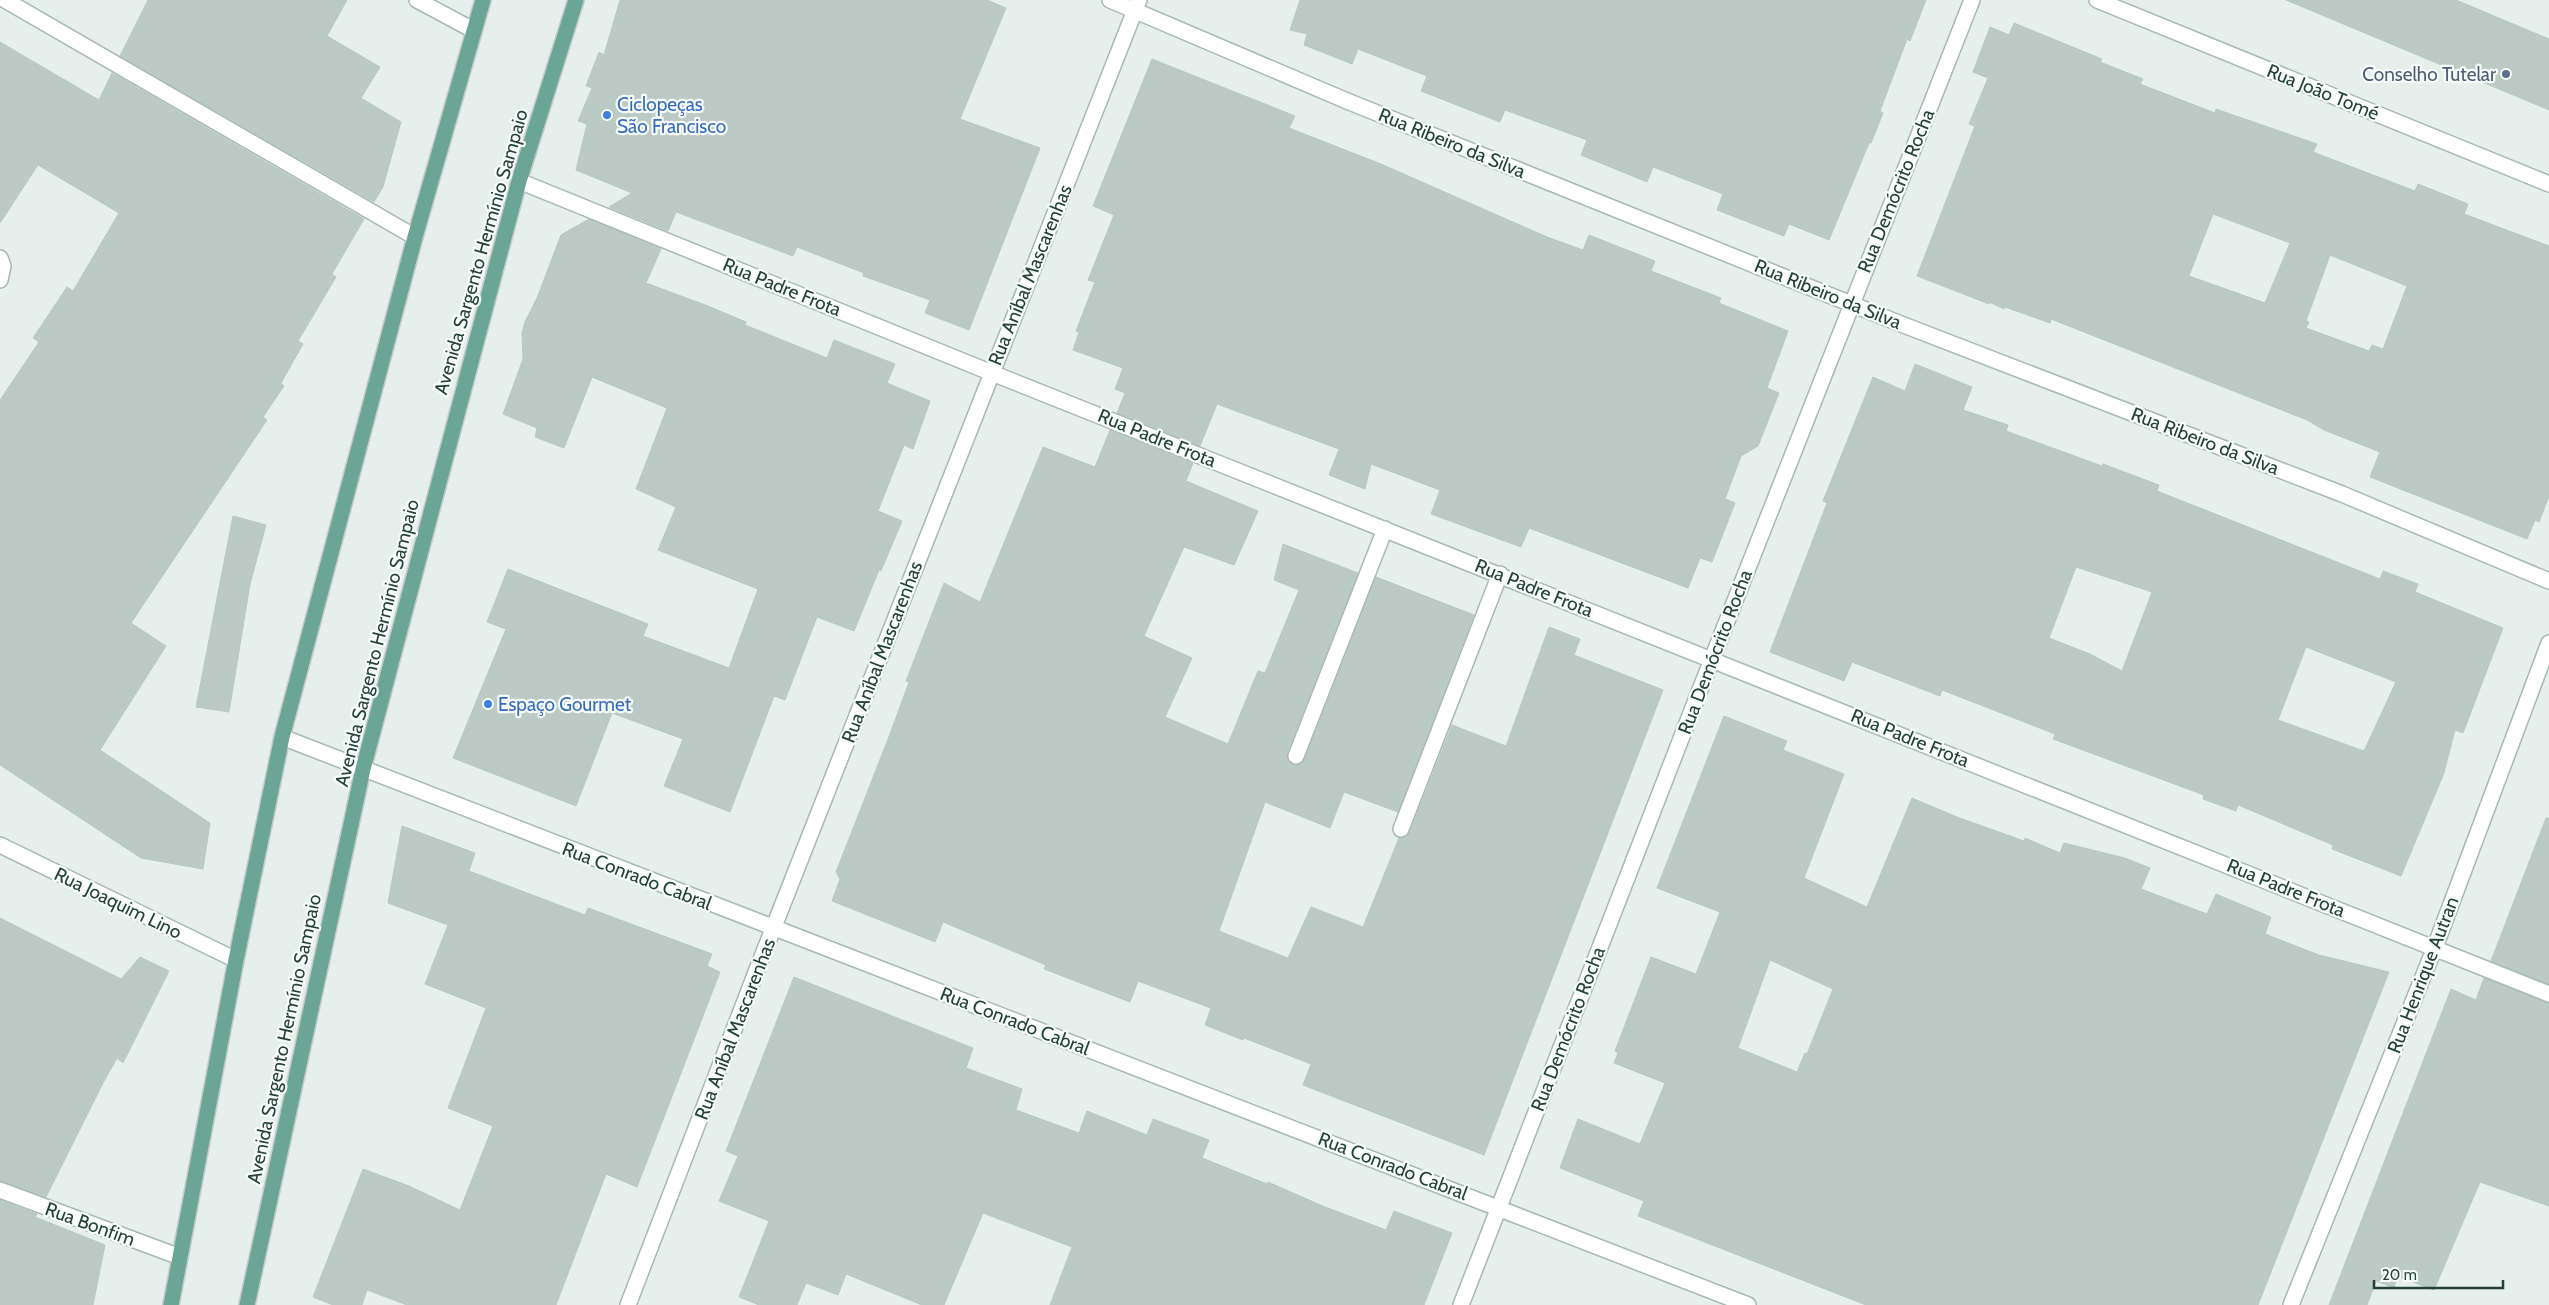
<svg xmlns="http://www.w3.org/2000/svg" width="2549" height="1305" viewBox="0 0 2549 1305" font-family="Cabin,sans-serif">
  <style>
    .building { fill: #bbcac4; stroke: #b8c9c2; fill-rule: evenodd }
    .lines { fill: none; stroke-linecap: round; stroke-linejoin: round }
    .minor-casing { stroke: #a8b8b2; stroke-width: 18 }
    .major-casing { stroke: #c2cac8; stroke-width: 18 }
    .minor { stroke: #fff; stroke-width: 15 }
    .major { stroke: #6aa596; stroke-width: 15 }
    .service-dot { fill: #5c6f8a; stroke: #f7fbf9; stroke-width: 2 }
    .shop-dot { fill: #3f7fe0; stroke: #f7fbf9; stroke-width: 2 }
    .labels { text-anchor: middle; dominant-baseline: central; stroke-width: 4.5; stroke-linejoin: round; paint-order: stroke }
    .service-label { font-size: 19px; fill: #4e5e75; stroke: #f7fbf9; text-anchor: end }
    .street-label { font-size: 19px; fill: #24423a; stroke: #f7fbf9 }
    .shop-label { font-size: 19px; fill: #366cbe; stroke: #f7fbf9; text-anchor: start }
  </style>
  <rect width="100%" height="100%" fill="#e6efeb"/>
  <path class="building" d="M148,0H347L327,36L380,67L361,98L401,122L383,187L374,202L120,56Z
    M620,0H987L1006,8L960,119L1040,148L969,330L925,313L930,300L863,276L864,273L797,247L793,256L676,212L668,231L609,207L632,193L576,170L587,124L578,121L592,88L586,86L599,52L604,55Z
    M1300,0H1926L1910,41L1907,39L1880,111L1883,113L1871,143H1869L1829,240L1789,224L1784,236L1717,210L1723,194L1653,167L1647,182L1581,155L1587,140L1505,110L1500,122L1421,91L1427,76L1358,49L1352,64L1304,45L1307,34L1290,30Z
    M2286,0H2456L2549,39V110Z
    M2014,23L2102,59L2100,62L2143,79L2140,84L2215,113L2216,109L2317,144L2313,152L2415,191L2418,184L2468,204L2464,214L2549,246V496L2539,522L2535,520L2527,539L2370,477L2380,452L2324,430L2307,420L2051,319L2050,323L2005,307L2004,309L1989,302V304L1917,276L1975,126L1969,124L1988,78L1973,72L1990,27L2009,35ZM2213,214L2290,243L2265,303L2189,276ZM2330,255L2407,286L2383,349L2372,345L2369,351L2306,328L2309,322L2306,321Z
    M0,42L99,100L112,73L364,219L332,274L336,277L298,341L303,344L281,383L284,386L263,417L267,420L131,623L166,646L100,750L210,823L203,869L141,858L0,765V400L39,342L33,338L67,287L73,291L119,213L38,165L0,223Z
    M1152,59L1295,116L1289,128L1381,164L1547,237L1583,250L1589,235L1655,261L1651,271L1721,298L1719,303L1788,331L1767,388L1779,393L1758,446L1741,456L1725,499L1735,503L1712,562L1700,558L1688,588L1529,528L1521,547L1431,514L1440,490L1371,464L1365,489L1329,475L1339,449L1217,404L1200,446L1117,413L1125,393L1115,389L1123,368L1073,350L1079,332L1076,331L1095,282L1088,280L1114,215L1093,206Z
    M589,219L661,249L646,283L708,306L746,322L745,325L827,358L834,340L895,364L887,383L930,401L913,449L904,445L878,511L902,521L881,571L879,570L854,631L817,617L785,700L774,696L730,812L664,786L683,739L612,713L576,806L453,758L506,629L487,622L508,569L648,624L643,636L729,668L758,589L658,550L676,507L636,489L667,408L592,377L564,448L535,437L537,428L503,414L523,359L522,333L525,322L537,298L561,235Z
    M1915,364L1972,387L1963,410L2008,425L2006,431L2102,466L2103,464L2159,485L2157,491L2380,579L2383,571L2418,584L2415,592L2503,628L2463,733L2455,730L2444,773L2401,876L2332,849L2333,845L2238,805L2236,811L2203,799L2204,795L2053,739L2055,734L1942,690L1940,696L1852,662L1844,681L1770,652L1827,503L1823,501L1873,377L1905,391ZM2076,567L2152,592L2122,671L2090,654L2049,638ZM2306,647L2396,682L2364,751L2278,720Z
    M1110,430L1193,463L1186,481L1258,511L1234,565L1184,547L1144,636L1192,658L1165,717L1228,744L1258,671L1265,673L1299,590L1274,580L1283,544L1358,573L1287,753L1288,761L1293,765L1301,764L1305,759L1376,577L1474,615L1398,812L1344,792L1330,828L1265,802L1219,931L1288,958L1311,907L1363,927L1399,838L1406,837L1410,832L1452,725L1506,746L1549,627L1580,639L1574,655L1663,690L1484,1155L1303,1085L1311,1064L1244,1038L1243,1040L1205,1025L1211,1008L1138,981L1130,1002L1044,969L1046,965L943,922L935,942L832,901L840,879L836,872L890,734L909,682L906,681L944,583L980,602L1043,447L1095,467Z
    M233,516L266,525L250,584L229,712L196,707Z
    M1724,716L1787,741L1783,750L1844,774L1804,878L1867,907L1912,798L1957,817L2024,841L2025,838L2060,853L2064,843L2125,858L2150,868L2141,889L2207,914L2216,894L2271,917L2265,934L2319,955L2389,972L2258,1305H1866L1638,1216L1644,1201L1560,1168L1578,1119L1640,1144L1665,1083L1614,1063L1618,1053L1615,1051L1651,957L1696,974L1720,912L1657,888ZM1770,960L1833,989L1807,1054L1805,1053L1797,1072L1738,1048Z
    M2546,818H2549V984L2491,961Z
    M402,826L475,853L469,871L585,915L588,908L712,954L707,966L720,972L637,1187L606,1174L556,1305H407L367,1290L362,1305H333L313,1297L363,1169L409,1186L460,1210L493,1126L448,1108L486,1008L425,984L448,925L388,903Z
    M0,918L121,979L140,957L169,971L123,1063L117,1058L103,1083L46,1197L0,1181Z
    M794,977L973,1048L966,1068L1022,1089L1016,1110L1079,1133L1087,1111L1147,1135L1153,1119L1209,1140L1202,1158L1267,1184L1268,1182L1325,1207L1386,1230L1394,1211L1452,1233L1424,1305H1050L1072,1247L983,1213L944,1305H922L846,1274L838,1295L806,1283L797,1305H759L739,1297L769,1221L719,1201L738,1156L726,1151Z
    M2484,978L2549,1003V1206L2480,1182L2434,1290L2397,1276L2394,1288L2376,1281L2367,1305H2329L2451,989L2476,1000Z
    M0,1200L37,1214L35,1217L105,1245L93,1305H0Z"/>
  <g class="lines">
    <defs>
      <path id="minor" d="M5,0L415,237
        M417,0L473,30
        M1110,0L1347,101L1901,324L2342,494L2549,581
        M2097,0L2549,184
        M519,181L992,373L2549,994
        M0,258L3,266L0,280
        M282,737L1748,1305
        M1296,756L1385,529
        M1401,829L1500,574
        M0,845L236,960
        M0,1190L180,1257
        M628,1305L758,967L1139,0
        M1461,1305L1712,659L1972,0
        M2291,1305L2435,947L2549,643"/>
      <path id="major" d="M171,1305L236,960L282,737L415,237L483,0
        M247,1305L363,769L519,181L576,0"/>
    </defs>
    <use href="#minor" class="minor-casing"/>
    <use href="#major" class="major-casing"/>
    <use href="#minor" class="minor"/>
    <use href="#major" class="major"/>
  </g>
  <circle class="service-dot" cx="2506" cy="74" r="5"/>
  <g class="shop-dot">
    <circle cx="607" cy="115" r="5"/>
    <circle cx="488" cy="704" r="5"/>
  </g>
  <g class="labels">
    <g class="service-label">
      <text x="2496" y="74">Conselho Tutelar</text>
    </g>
    <g class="street-label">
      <text transform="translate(2323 92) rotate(22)">Rua João Tomé</text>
      <text transform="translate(1452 143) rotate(22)">Rua Ribeiro da Silva</text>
      <text transform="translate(1896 191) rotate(-68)">Rua Demócrito Rocha</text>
      <text transform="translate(481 252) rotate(-74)">Avenida Sargento Hermínio Sampaio</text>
      <text transform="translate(1030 275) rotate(-68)">Rua Aníbal Mascarenhas</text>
      <text transform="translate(782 287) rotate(22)">Rua Padre Frota</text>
      <text transform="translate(1828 294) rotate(22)">Rua Ribeiro da Silva</text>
      <text transform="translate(1157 438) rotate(22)">Rua Padre Frota</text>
      <text transform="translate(2205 441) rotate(21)">Rua Ribeiro da Silva</text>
      <text transform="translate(1534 588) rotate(22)">Rua Padre Frota</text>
      <text transform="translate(377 643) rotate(-76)">Avenida Sargento Hermínio Sampaio</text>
      <text transform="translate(882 652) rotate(-69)">Rua Aníbal Mascarenhas</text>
      <text transform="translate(1715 652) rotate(-69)">Rua Demócrito Rocha</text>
      <text transform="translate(1910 738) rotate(22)">Rua Padre Frota</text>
      <text transform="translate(637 876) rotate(21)">Rua Conrado Cabral</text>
      <text transform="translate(2286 888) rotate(22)">Rua Padre Frota</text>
      <text transform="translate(118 903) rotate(26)">Rua Joaquim Lino</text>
      <text transform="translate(2423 975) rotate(-69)">Rua Henrique Autran</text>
      <text transform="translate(1015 1021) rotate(21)">Rua Conrado Cabral</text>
      <text transform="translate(735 1029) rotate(-69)">Rua Aníbal Mascarenhas</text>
      <text transform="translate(1568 1029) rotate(-69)">Rua Demócrito Rocha</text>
      <text transform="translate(284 1039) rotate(-78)">Avenida Sargento Hermínio Sampaio</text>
      <text transform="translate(1393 1166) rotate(21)">Rua Conrado Cabral</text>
      <text transform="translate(90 1224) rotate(20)">Rua Bonfim</text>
    </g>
    <g class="shop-label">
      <text x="617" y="104">Ciclopeças<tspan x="617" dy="22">São Francisco</tspan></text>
      <text x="498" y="704">Espaço Gourmet</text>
    </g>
  </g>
  <path d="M2374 1280v8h129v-8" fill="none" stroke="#24423a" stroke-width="2.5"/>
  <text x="2382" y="1280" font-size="15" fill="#24423a" stroke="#f7fbf9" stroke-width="4" paint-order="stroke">20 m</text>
</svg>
